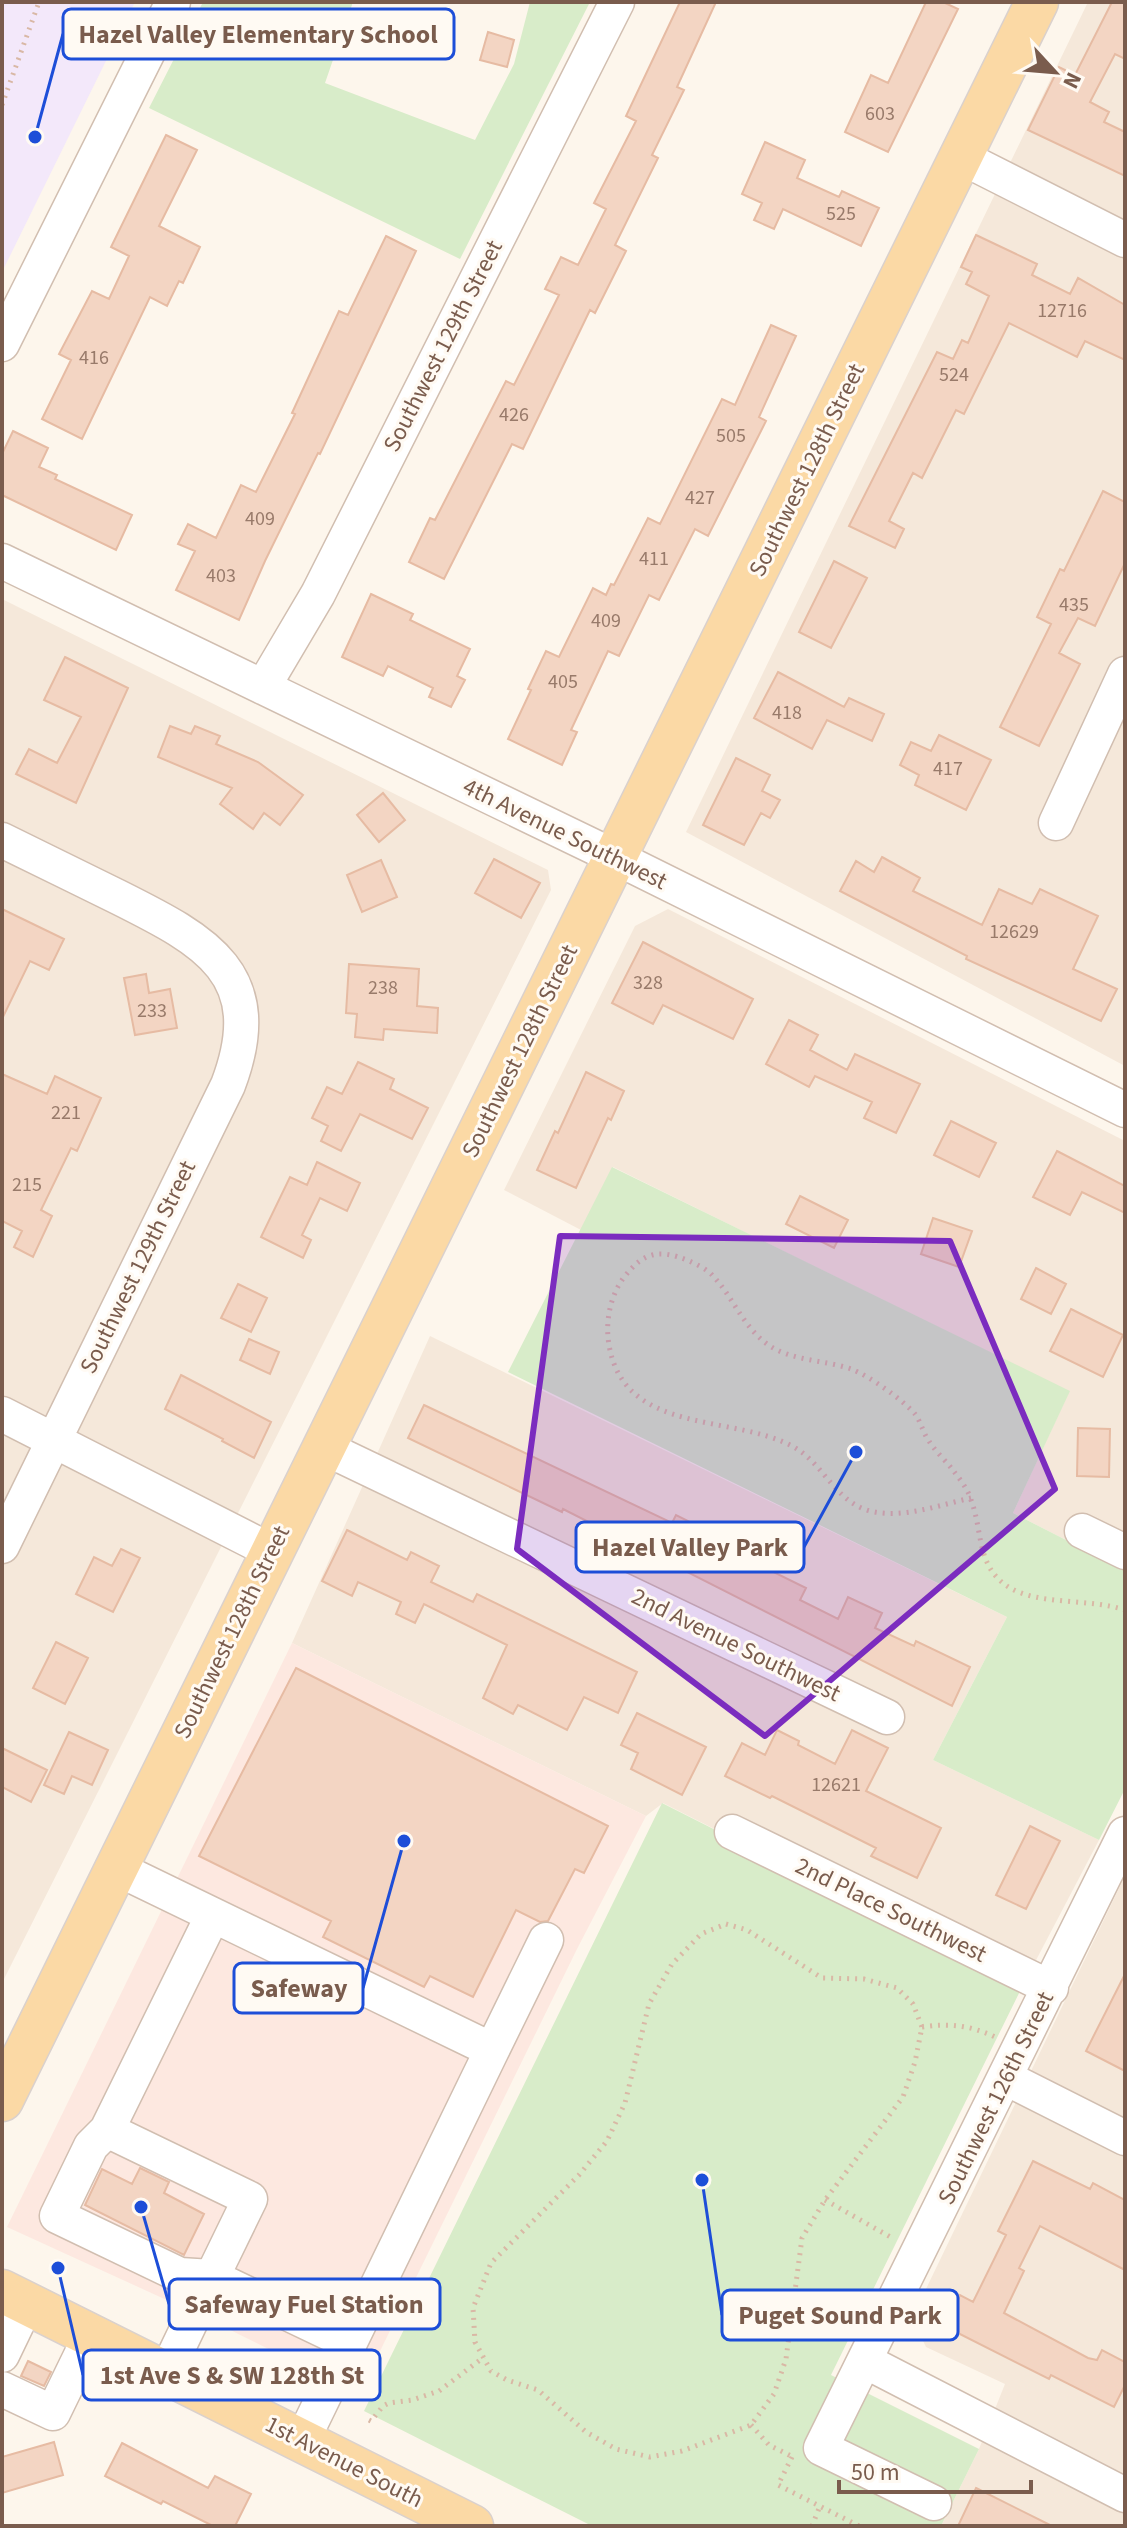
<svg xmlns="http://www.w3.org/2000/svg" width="1127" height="2528" viewBox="0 0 1127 2528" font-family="'Source Sans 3',sans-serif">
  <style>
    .residential { fill: #f5e8da }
    .commercial { fill: #fde8e0 }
    .education { fill: #f3e8fa }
    .green { fill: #d8ecc9 }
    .building { fill: #f3d5c3; stroke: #e6bba3; stroke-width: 2 }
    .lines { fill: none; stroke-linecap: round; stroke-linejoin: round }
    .minor-casing { stroke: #d1beb0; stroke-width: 37 }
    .major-casing { stroke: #dad1cd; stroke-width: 45 }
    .path { stroke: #d9b8a5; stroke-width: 5; stroke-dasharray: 2 6; stroke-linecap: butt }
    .minor { stroke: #fff; stroke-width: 34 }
    .major { stroke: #fbd9a5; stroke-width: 42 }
    .marked { fill: #7b2cbf; fill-opacity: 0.2; stroke: #7b2cbf; stroke-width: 6; stroke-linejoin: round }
    .labels { text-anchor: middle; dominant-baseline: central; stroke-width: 6; stroke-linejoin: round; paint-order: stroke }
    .number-label { font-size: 20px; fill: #987a6a }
    .street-label { font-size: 24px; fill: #7a5c4d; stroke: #fffaf3 }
    .leader { fill: none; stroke: #1d4ed8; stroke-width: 3 }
    .callout-dot { fill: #1d4ed8; stroke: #fffaf3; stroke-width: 3 }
    .callout { fill: #fffaf3; stroke: #1d4ed8; stroke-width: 3 }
    .callout-label { font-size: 26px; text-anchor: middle; font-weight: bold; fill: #7a5c4d }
  </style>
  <rect width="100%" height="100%" fill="#fdf6ec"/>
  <path class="residential" d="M1088,2H1125V1066L686,832Z
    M2,599L548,870L551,890L2,1983Z
    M668,909L1125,1141V1570L1013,1513L1069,1392L613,1167L581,1230L504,1190L635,926Z
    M430,1336L1007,1617L933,1760L1099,1840L1023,1985L663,1803L646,1816L292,1643Z
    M1125,1876V2526H941L979,2449L1005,2384L926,2347L912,2318Z"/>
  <path class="commercial" d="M292,1643L646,1816L577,1949L359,2394L206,2318L7,2227Z"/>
  <path class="education" d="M2,2H135L2,272Z"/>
  <path class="green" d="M203,2H353L325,83L475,140L514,64L530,2H590L460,259L149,108Z
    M612,1167L1070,1391L1013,1513L1125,1570V1789L1099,1840L933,1760L1007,1617L508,1372Z
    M662,1803L1023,1985L831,2375L979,2449L941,2526H592L364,2411Z"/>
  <path class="building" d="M680,2H716L677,87L684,90L652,155L658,158L615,245L626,251L595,313L590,310L523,449L512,444L444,579L409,562L430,518L435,520L506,381L514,385L559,295L545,289L561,257L578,265L606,209L594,203L636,121L626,116Z
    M926,2H943L958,9L888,152L845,132L871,75L888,83Z
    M1112,2H1125V59L1115,54L1090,102L1109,112L1104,122L1125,132V176L1028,130L1059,67L1075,75Z
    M488,32L514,40L507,67L480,60Z
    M166,135L197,150L159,226L200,247L183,283L179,281L167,306L150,297L82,439L42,419L71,360L59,354L92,291L109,299L129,256L111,247Z
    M765,142L805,160L797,178L839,197L842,191L879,208L861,246L783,209L774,229L754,220L762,203L742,194Z
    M976,235L1037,264L1032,275L1070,294L1078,278L1125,305V360L1085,341L1077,357L1009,323L964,414L956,410L922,478L913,473L889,521L904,529L895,548L849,526L937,352L953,359L962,340L968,343L989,296L966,284L972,272L961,267Z
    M386,236L416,251L320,454L318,453L265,561L239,620L176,590L195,551L178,544L188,524L216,538L241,485L256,492L295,414L292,413L339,311L348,315Z
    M771,325L796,336L759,417L766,421L708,536L695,529L659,600L649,595L619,656L608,651L571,730L577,732L562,765L508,739L531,690L528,689L546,651L559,657L593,588L606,595L611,584L614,585L648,518L660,524L722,399L735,405Z
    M13,431L48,448L39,467L57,475L55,479L132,515L116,550L2,495V454Z
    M1103,491L1125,502V563L1095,626L1078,618L1059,653L1080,664L1039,746L1000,727L1051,624L1037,617L1060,569L1064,571Z
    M834,561L867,578L831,648L799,632Z
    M371,594L413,614L410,620L470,649L457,676L465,680L451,707L429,697L433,688L388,666L383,676L342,657Z
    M65,657L128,688L76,803L16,774L29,749L57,763L81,717L44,700Z
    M778,672L844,707L849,698L884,714L872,741L827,720L812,749L754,718Z
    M170,726L191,734L195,726L220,736L216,744L258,762L303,795L280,825L264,813L253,829L220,804L232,788L158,757Z
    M939,735L991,760L966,810L915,785L919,775L900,765L911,742L931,751Z
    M736,758L770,775L762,791L780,800L770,818L761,813L744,845L703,825Z
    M383,793L405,820L379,842L357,815Z
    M882,857L920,878L913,891L982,925L999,889L1032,904L1040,889L1098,916L1073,969L1117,989L1101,1021L966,959L967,956L840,891L856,861L874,872Z
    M494,859L540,883L521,918L475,893Z
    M381,860L397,897L362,912L347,875Z
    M2,909L64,939L49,970L30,961L2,1019Z
    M643,942L753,999L733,1039L663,1005L653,1024L612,1003Z
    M349,964L419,969L417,1006L438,1008L437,1033L384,1029L383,1040L355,1037L357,1014L346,1013Z
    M146,974L149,993L170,989L177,1028L135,1035L124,978Z
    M789,1020L818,1035L810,1050L847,1070L855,1054L920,1084L896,1133L864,1118L872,1102L815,1076L809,1087L766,1064Z
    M358,1062L394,1079L390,1089L428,1108L412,1139L360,1114L341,1151L321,1141L328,1126L312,1118L327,1087L342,1094Z
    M586,1072L624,1091L611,1120L608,1118L576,1188L537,1170L555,1131L558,1133Z
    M2,1074L47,1094L55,1076L101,1098L77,1151L71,1148L41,1210L52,1216L33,1257L14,1247L22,1231L2,1221Z
    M951,1121L996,1143L979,1177L934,1155Z
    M1057,1151L1125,1186V1213L1082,1192L1070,1215L1033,1197Z
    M317,1162L360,1183L347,1211L320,1198L302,1235L311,1240L303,1258L261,1237L290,1177L307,1185Z
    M800,1196L848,1220L834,1248L786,1224Z
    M933,1218L972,1231L959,1267L921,1254Z
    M1036,1268L1066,1284L1051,1314L1021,1299Z
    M238,1284L267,1298L251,1332L221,1318Z
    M1071,1309L1123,1335L1103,1377L1050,1351Z
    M249,1339L279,1352L270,1374L240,1360Z
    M181,1375L271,1422L254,1458L222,1441L223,1439L165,1409Z
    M424,1405L672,1523L676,1515L732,1543L729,1550L806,1588L800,1600L838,1619L848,1597L882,1613L875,1628L914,1646L916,1641L970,1667L952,1706L563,1509L562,1512L408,1438Z
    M1078,1428L1110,1429L1109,1477L1077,1476Z
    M347,1530L407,1560L411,1552L439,1566L431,1582L473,1602L477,1594L637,1672L618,1713L584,1697L567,1730L518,1705L513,1714L483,1698L507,1645L424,1604L415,1623L396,1614L401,1602L358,1582L352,1596L322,1581Z
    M121,1549L140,1558L113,1612L76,1594L94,1557L112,1566Z
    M56,1642L88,1658L65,1704L33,1688Z
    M296,1668L608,1826L584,1873L575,1869L548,1921L540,1922L516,1910L473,1997L430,1976L424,1987L323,1937L331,1921L199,1856Z
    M637,1713L706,1747L682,1795L631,1769L638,1753L621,1745Z
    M777,1730L799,1741L798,1745L835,1764L852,1730L888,1748L866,1791L941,1828L917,1878L871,1856L876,1848L772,1796L770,1798L725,1776L742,1743L765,1755Z
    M69,1732L108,1750L92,1785L72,1776L64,1794L44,1785Z
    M2,1748L47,1770L31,1802L2,1787Z
    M1030,1826L1060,1841L1026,1909L996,1895Z
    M1125,1974V2071L1086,2051Z
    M1033,2161L1090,2189L1093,2183L1125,2200V2270L1040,2226L1019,2268L1024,2271L1004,2313L1088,2358L1097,2360L1102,2350L1125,2362V2385L1114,2407L1051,2375L1049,2379L944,2326L960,2295L973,2302L1006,2235L998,2231Z
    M140,2168L169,2182L164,2193L204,2214L184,2255L85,2205L102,2169L132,2184Z
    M28,2361L51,2372L44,2386L21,2376Z
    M54,2442L63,2475L2,2493V2457Z
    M122,2443L208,2488L215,2476L251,2494L235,2526H213L163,2501L161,2504L105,2476Z
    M976,2488L1052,2526H958Z"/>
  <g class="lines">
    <defs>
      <path id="minor" d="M961,157L1125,240
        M2,344L173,2
        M2,561L617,858L1125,1110
        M263,687L318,594L617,2
        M1056,823L1125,674
        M2,840C41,859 79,878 118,897C206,941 270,974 228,1085L2,1546
        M2,1414L271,1551
        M325,1448L887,1717
        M1082,1531L1125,1552
        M732,1832L1051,1988
        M116,1868L492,2050L302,2441
        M213,1915L107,2130L250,2199L212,2277L350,2343
        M492,2050L546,1940
        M1006,2078L1125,2138
        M107,2130L91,2146L57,2216L180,2275L212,2277L166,2373
        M2,2355L27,2303
        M865,2361L1125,2495
        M2,2389L53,2413L91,2335
        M934,2503L821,2448L1125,1834"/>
      <path id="major" d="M2,2100L1037,2
        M2,2291L472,2526"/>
    </defs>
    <use href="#minor" class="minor-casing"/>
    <use href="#major" class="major-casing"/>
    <path class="path" d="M2,105L39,2
      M971,1498C939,1505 903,1519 870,1511C835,1502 823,1462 792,1446C731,1414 624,1435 609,1345C605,1322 610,1295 625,1276C644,1252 659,1249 687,1260C696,1264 707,1269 713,1276C734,1298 743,1328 770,1346C793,1361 825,1360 851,1369C868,1375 903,1400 915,1414C921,1422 923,1433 929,1441C935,1451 945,1460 952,1469C959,1478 968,1489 971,1500C983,1531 976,1565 1007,1586C1037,1606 1090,1598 1125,1610
      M726,1924L747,1930L822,1978L864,1979L897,1988L913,2004L922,2027L915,2062L903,2097L825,2200L802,2238L786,2359L774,2394L751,2425L682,2451L650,2457L616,2449L586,2432L538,2390L507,2380L491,2371L475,2342L473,2308L491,2263L579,2175L607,2141L625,2103L649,2004L672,1964L701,1934Z
      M922,2027C948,2023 970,2025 995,2037
      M825,2200L894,2239
      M369,2420L371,2421L383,2406L389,2403L412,2400L439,2391L484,2357
      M751,2425L769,2445L793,2457
      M792,2457L778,2485L859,2526
      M812,2526L820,2506"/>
    <use href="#minor" class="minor"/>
    <use href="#major" class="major"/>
  </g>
  <path class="marked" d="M560,1236L950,1241L1055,1489L765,1736L517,1549Z"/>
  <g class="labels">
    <g class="number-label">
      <text x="880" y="114">603</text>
      <text x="841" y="214">525</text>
      <text x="1062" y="311">12716</text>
      <text x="94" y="358">416</text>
      <text x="954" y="375">524</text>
      <text x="514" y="415">426</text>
      <text x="731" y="436">505</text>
      <text x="700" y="498">427</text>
      <text x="260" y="519">409</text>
      <text x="654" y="559">411</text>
      <text x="221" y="576">403</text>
      <text x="1074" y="605">435</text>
      <text x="606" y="621">409</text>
      <text x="563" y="682">405</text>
      <text x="787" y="713">418</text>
      <text x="948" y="769">417</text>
      <text x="1014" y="932">12629</text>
      <text x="648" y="983">328</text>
      <text x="383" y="988">238</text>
      <text x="152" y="1011">233</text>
      <text x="66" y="1113">221</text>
      <text x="27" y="1185">215</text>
      <text x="836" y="1785">12621</text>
    </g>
    <g class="street-label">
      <text transform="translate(443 346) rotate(-63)">Southwest 129th Street</text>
      <text transform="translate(807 470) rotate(-64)">Southwest 128th Street</text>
      <text transform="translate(565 834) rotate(26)">4th Avenue Southwest</text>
      <text transform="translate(520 1051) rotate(-64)">Southwest 128th Street</text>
      <text transform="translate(138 1267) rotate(-64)">Southwest 129th Street</text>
      <text transform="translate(232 1632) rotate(-64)">Southwest 128th Street</text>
      <text transform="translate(736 1645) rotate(26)">2nd Avenue Southwest</text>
      <text transform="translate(891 1910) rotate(26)">2nd Place Southwest</text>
      <text transform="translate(996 2098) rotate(-64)">Southwest 126th Street</text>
      <text transform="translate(344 2462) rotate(27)">1st Avenue South</text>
    </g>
  </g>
  <path class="leader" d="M35 137L63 34M856 1452L804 1547M404 1841L363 1988M141 2207L169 2304M702 2180L722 2315M58 2268L83 2375"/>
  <g class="callout-dot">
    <circle cx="35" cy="137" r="8"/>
    <circle cx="856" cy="1452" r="8"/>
    <circle cx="404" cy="1841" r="8"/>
    <circle cx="141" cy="2207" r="8"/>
    <circle cx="702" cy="2180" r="8"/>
    <circle cx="58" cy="2268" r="8"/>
  </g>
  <g class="callout">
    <rect x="63" y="9" width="391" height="50" rx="8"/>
    <rect x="576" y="1522" width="228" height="50" rx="8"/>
    <rect x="234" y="1963" width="129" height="50" rx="8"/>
    <rect x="169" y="2279" width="271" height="50" rx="8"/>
    <rect x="722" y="2290" width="236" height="50" rx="8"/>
    <rect x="83" y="2350" width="297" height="50" rx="8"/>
  </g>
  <g class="callout-label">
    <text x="258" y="43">Hazel Valley Elementary School</text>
    <text x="690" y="1556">Hazel Valley Park</text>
    <text x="299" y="1997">Safeway</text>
    <text x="304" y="2313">Safeway Fuel Station</text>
    <text x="840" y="2324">Puget Sound Park</text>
    <text x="232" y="2384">1st Ave S &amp; SW 128th St</text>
  </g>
  <rect width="1127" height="2528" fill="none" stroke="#7a5c4d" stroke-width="8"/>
  <g transform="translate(1055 72) rotate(116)" stroke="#fffaf3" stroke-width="6" paint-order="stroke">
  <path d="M0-6L14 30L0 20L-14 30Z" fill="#7a5c4d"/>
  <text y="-12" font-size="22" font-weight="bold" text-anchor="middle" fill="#7a5c4d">N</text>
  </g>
  <path d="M839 2480v12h192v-12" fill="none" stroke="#7a5c4d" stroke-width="4"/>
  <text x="851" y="2480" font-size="24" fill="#7a5c4d" stroke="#fffaf3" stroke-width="6" paint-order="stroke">50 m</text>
</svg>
